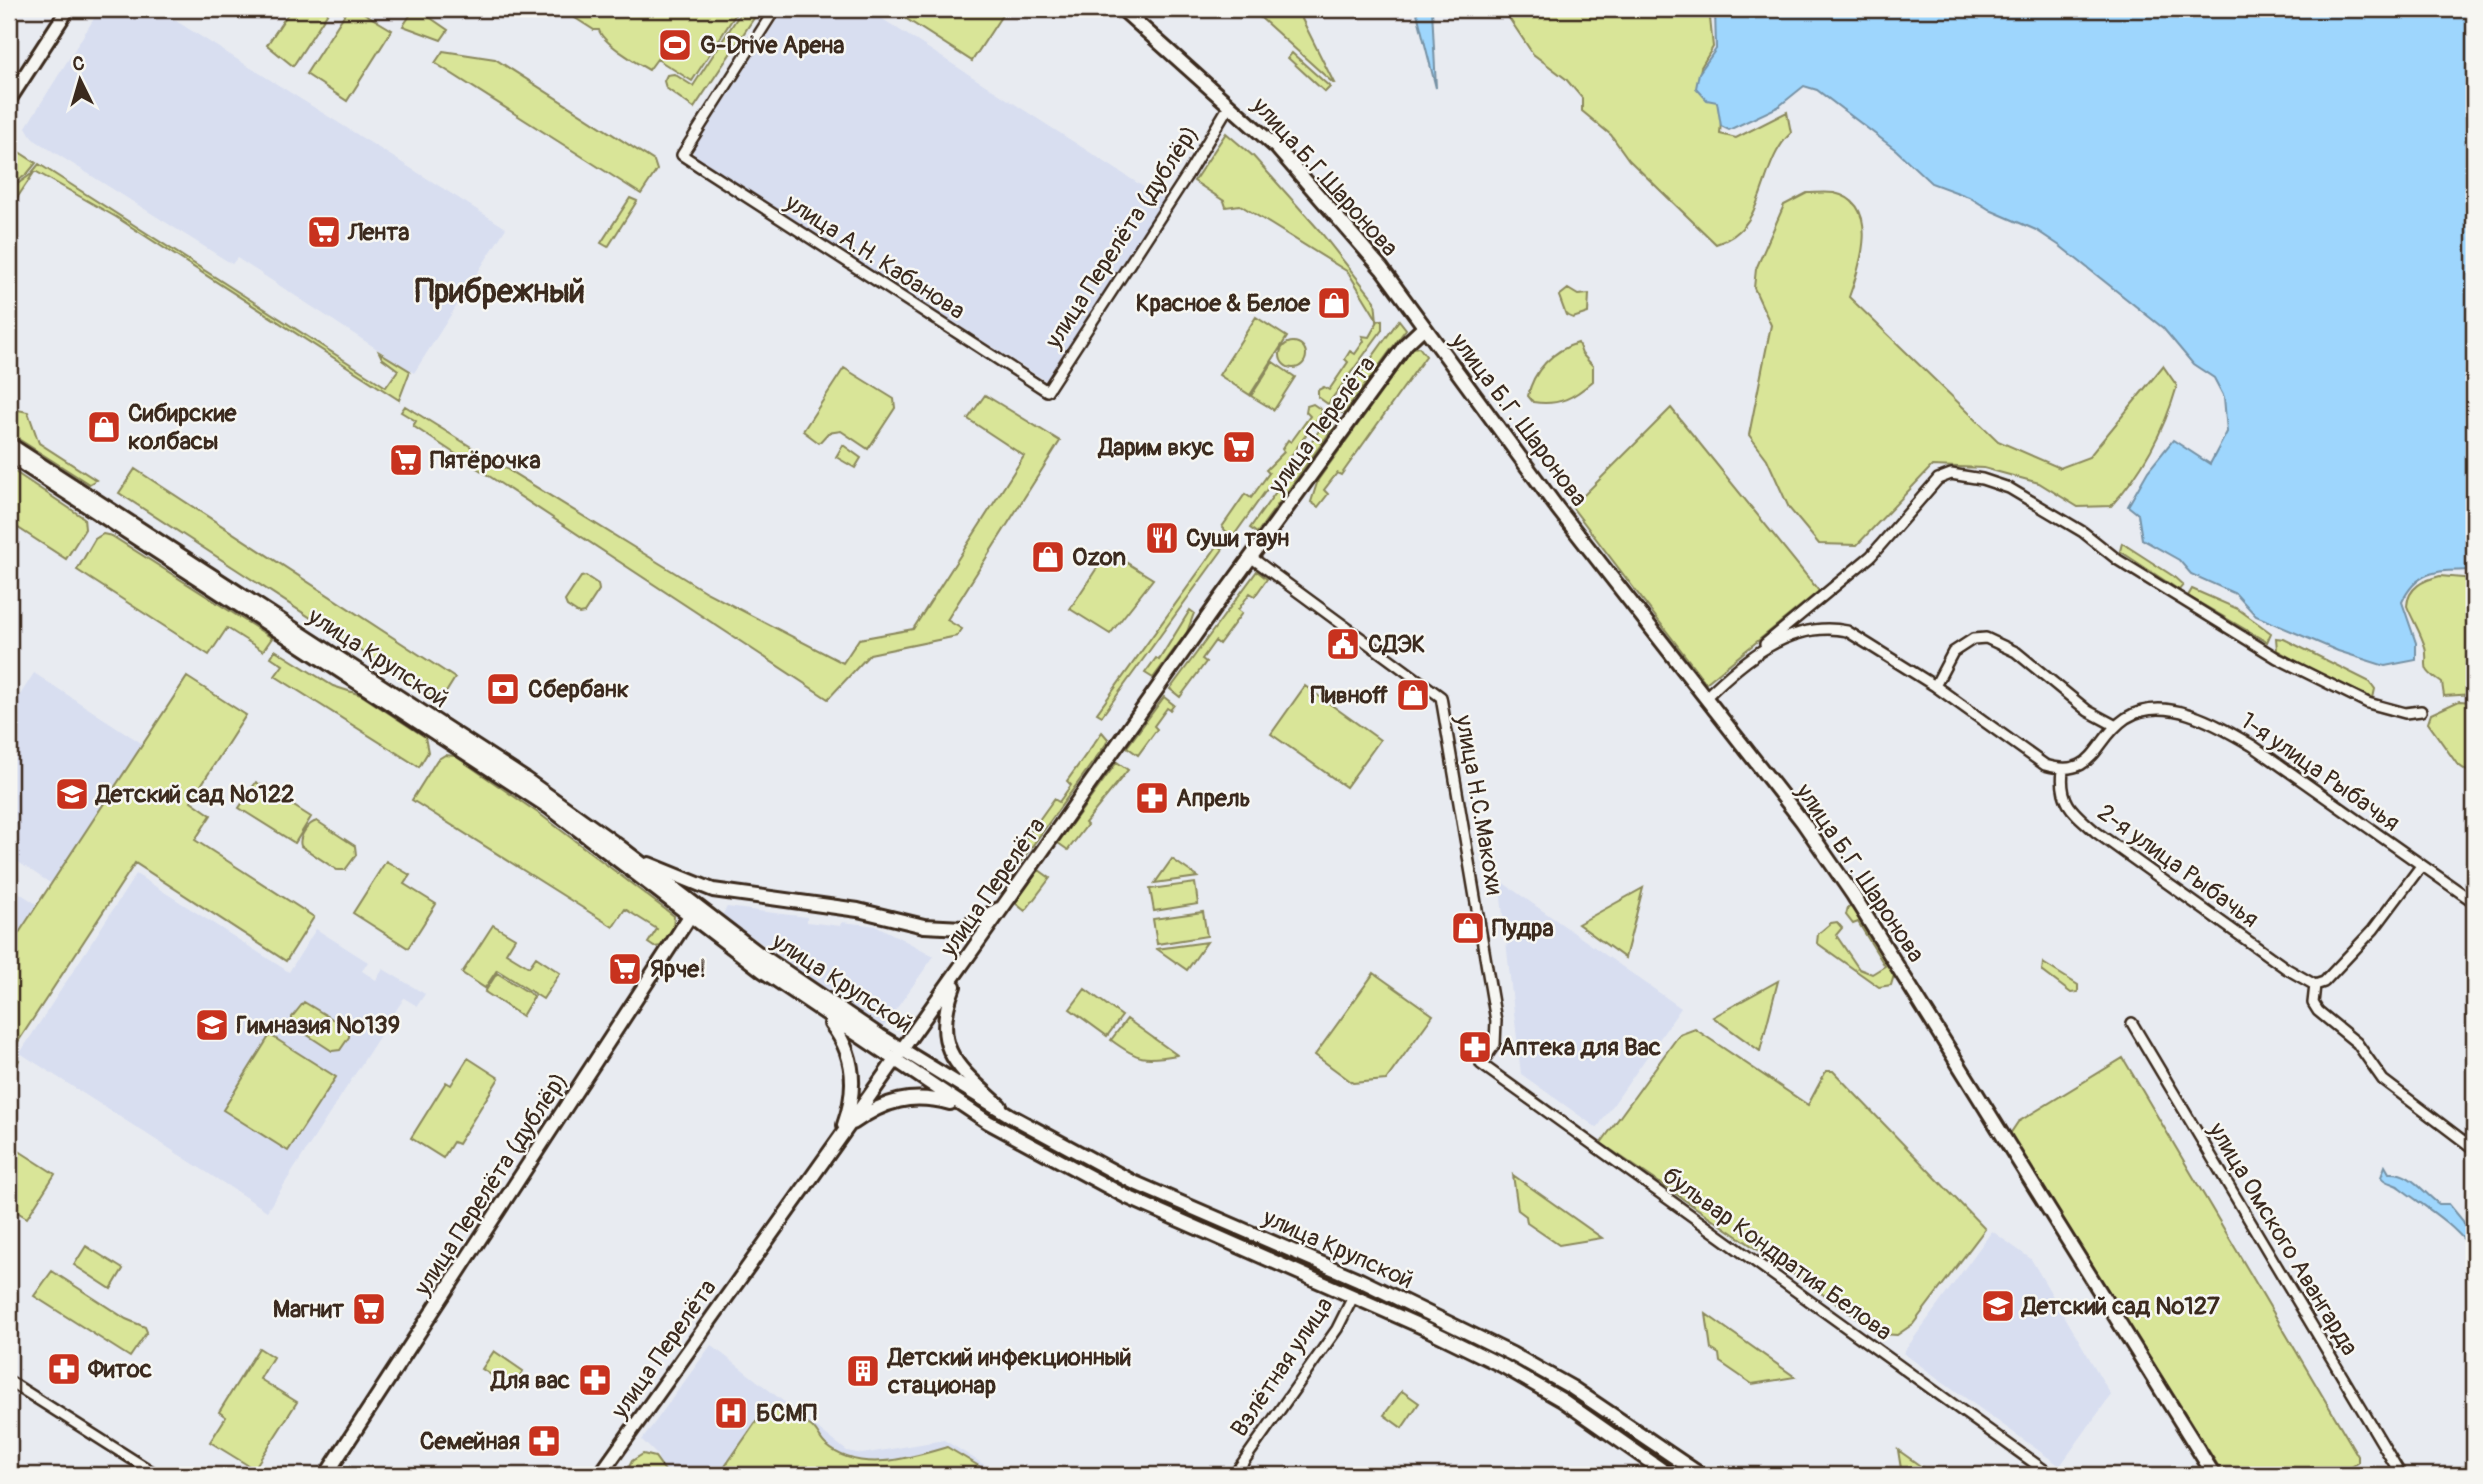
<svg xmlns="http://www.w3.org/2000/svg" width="2483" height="1484" viewBox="0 0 2483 1484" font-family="Pangolin,sans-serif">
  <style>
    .built { fill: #d8def0 }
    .green { fill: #d9e598; stroke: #8a885b; stroke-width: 2 }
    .water { fill: #9ed6fd; stroke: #7691a4; stroke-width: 2 }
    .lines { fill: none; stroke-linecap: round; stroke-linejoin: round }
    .minor-casing { stroke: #3b2a1e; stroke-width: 14 }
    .tertiary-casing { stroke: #3b2a1e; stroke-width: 18 }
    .secondary-casing { stroke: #3b2a1e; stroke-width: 18 }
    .minor { stroke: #f6f6f2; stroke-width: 9 }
    .tertiary { stroke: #f6f6f2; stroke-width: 12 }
    .secondary { stroke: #f6f6f2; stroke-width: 12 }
    .labels { text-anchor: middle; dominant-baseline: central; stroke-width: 5; stroke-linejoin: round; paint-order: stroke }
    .poi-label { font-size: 24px; font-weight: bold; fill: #3b2a1e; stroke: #f6f6f2; text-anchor: start }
    .street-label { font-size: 24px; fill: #3b2a1e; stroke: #f6f6f2 }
    .district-label { font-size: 32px; font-weight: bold; fill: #3b2a1e; stroke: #f6f6f2 }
  </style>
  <rect width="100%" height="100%" fill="#e8ebf1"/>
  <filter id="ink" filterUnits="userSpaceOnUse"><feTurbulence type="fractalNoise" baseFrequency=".0143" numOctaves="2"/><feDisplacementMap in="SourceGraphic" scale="14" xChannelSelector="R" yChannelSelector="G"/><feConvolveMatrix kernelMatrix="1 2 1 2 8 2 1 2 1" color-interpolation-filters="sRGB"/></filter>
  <g filter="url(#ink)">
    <path class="built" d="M100,9H157L506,228L414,373L237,258L232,264L33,139L26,127Z
      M784,9H867L1167,202L1046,381L695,157L693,149Z
      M34,673L161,756L70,896L9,856V712Z
      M136,874L289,972L316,929L368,962L362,971L376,980L383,969L425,994L417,1006L404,998L267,1211L20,1053Z
      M1499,880L1681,1008L1597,1128L1521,1074Z
      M9,886L56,917L9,989Z
      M727,907L807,917V922L841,926L842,922L877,926L934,956L882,1029L722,915Z
      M1992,1231L2031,1259L2111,1395L2060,1466L1903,1353Z
      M711,1345L847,1451L862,1454L944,1440L1001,1475H654L658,1469V1456L642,1440Z"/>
    <path class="green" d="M291,9H330L293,66L267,45Z
      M348,9H357L392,30L347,101L306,74Z
      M561,9H739L692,81L657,59L649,70C636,63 602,42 599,30H594Z
      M743,9H760L694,108L666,88L664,81L667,75L674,74L693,86Z
      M891,9H1006L972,61Z
      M1251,9H1297L1334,83H1333Z
      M1503,9H1709L1713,47L1701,67L1699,79L1722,108L1720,134L1736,138L1787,112L1791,133C1756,166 1769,228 1716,244L1629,160L1611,135L1582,111V98L1566,79L1533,54Z
      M419,10L448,30L441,40L403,26L411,14Z
      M443,51L495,59L654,161L657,170L641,194L435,63Z
      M1292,53L1330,87L1325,92L1288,58Z
      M1226,133L1253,156L1319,230L1375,301L1377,321L1382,320V330L1328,404L1318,397V390L1324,387L1329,390L1348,362L1345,359L1350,351L1355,354L1364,341L1362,336L1369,337L1378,321L1348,272L1240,205L1226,207L1224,201L1194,181Z
      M9,151L19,152L36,163L27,174L9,187Z
      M39,164L386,387L398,370L382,358L379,352L410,371L399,400L116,217L35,171L9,210V190L30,175Z
      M1807,193C1815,193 1826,192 1834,193C1882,203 1860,267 1849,297L1998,441L2060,468L2089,457L2163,366L2177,386C2164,431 2142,472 2111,506L2078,507L2039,483L1984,468L1932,466L1857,545L1819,544L1789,508L1767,459L1749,435L1771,325L1754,288L1756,269L1784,205Z
      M630,198L637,201L608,247L601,243Z
      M1568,289L1578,295L1589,294L1588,313L1573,318L1566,315L1559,296Z
      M1256,317L1287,337L1250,395L1219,375Z
      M1399,320L1406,329L1345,412L1341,413L1335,409Z
      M1280 355a13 13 0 1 1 26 0a13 13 0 1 1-26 0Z
      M1578,343L1582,354L1593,366V381C1574,398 1559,406 1533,402L1528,396C1533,371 1553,350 1578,343Z
      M1419,347L1426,356L1341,475L1337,473L1324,490L1328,494L1318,507L1311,502L1318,480L1413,348Z
      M1273,362L1295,377L1274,410L1251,396Z
      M844,368L894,399L895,408L868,449L841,431L828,433L819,443L803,431Z
      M985,395L1060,441L947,620L962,629L957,636L870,654L828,699L413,426L416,421L401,412L405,406L706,592L843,663L859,639L913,629L1024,456L968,419Z
      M9,402L18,410L28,412L39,443L96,480L89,484L9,433Z
      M1313,404L1323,411L1232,538L1222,527L1245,494L1251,498L1269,473L1266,470L1284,452L1282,449L1288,440L1291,442L1310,416L1306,412L1307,406Z
      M1671,408L1819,591L1706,683L1572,507Z
      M1328,418L1334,422L1333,428L1257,533L1250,528L1296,464L1299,466L1312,448L1309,445Z
      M843,445L861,458L855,468L836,457Z
      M9,468L84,518L85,529L66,559L9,522Z
      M135,469L455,678L440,702L119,493Z
      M103,534L112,536L272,638L263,651L227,628L209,655L77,570L95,539Z
      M2122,543L2173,576L2183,585L2179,590L2120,551Z
      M1218,545L1223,549L1102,716L1097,713Z
      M1108,551L1153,579L1110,634L1070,609Z
      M1257,571L1267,579L1255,596L1250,593L1238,610L1242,613L1219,644L1215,641L1202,659L1206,662L1180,697L1170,689Z
      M586,576L598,584L599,590L584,613L579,614L567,606L565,601L581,577Z
      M2440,576L2474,579V694L2444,696L2442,683C2417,666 2430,668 2425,647C2421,633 2412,619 2407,606C2408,587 2424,580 2440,576Z
      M2192,589L2238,609L2271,633L2267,642L2188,596Z
      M1190,610L1194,613L1187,632L1153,678L1145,673L1156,658L1159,660Z
      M2276,638L2284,639L2370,682L2375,689L2373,698L2320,675L2277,650Z
      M275,650L333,686L361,695L425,737L428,752L419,767L275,676L283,665L271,657Z
      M187,677L246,715L191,801L211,815L195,840L314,917L286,961L135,863L10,1054L19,1060L9,1077V948Z
      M1305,686L1380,740L1346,787L1271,734Z
      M1164,697L1174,705L1170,710L1167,708L1154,726L1157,729L1138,755L1127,747Z
      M2459,701L2474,702V776L2457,764L2428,723L2431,714Z
      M1102,732L1108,739L1106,744L999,892L991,887L1054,799L1059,802L1071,785L1067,781Z
      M445,755L455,756L541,815L674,916L673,930L662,946L654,947L648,943L657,929L625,909L613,927L412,800L437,760Z
      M1117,762L1128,770L1085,823L1087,825L1068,850L1058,843Z
      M256,782L311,817L295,843L239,808Z
      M317,821L355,846L356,855L345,870H337L301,846C298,837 308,823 317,821Z
      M1172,859L1198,877L1155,883Z
      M386,861L410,875L404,884L436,904L408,948L353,913Z
      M1039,870L1050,878L1025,911L1015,903Z
      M1195,883L1198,904L1154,911L1150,889Z
      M1643,888L1625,958L1578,924Z
      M1848,907L1856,908L1894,975L1891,985L1879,987L1817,943L1818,934L1831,923L1837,922L1842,928L1836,935L1859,969L1872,974L1885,966L1858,922L1853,924L1846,915Z
      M1203,912L1207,936L1157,944L1153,919Z
      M493,925L515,938L506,953L529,967L536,957L560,973L543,999L497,970L485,988L462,973Z
      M1207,942L1187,970L1157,949Z
      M2043,963L2078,985V992L2071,993L2042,971Z
      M497,973L534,996L522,1016L485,992Z
      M1374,973L1433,1015L1386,1080L1353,1083L1315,1055Z
      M1778,981L1760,1051L1713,1017Z
      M1085,989L1122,1016L1107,1036L1070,1009Z
      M304,1002L349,1029V1037L340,1050L332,1051L292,1025V1017Z
      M1127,1019L1177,1055C1144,1061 1138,1060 1111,1040Z
      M1695,1029L1808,1105L1826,1071H1833L1985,1229L1913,1324L1897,1335L1881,1334L1601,1143L1679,1035Z
      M270,1035L336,1077L288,1151L223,1110Z
      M468,1058L499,1078L458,1144L453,1142L443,1158L411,1138L446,1082L451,1085Z
      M2123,1058L2358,1456V1463L2338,1475H2224L2010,1134L2018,1122Z
      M16,1149L55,1174L27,1218L9,1207V1160Z
      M1513,1175L1602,1238L1559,1245L1527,1223L1526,1216L1518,1210Z
      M86,1246L123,1269L111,1289L74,1265Z
      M52,1271L126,1319L145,1327L147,1332L130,1357L34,1296Z
      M1706,1314L1795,1377L1752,1384L1720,1362L1719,1354L1711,1349Z
      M259,1348L273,1357L260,1379L297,1402L254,1469L210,1442L226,1417L219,1412Z
      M494,1351L523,1371L511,1388L482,1369Z
      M1402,1391L1419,1403L1402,1428L1384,1415Z
      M767,1406C781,1413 800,1418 812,1427C818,1432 820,1440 826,1445C859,1474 910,1458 947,1447L989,1472L987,1475H719Z
      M1898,1450L1933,1475H1902Z
      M643,1454L655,1457L668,1475H625L632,1461Z"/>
    <path class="water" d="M1416,9H1432L1436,88Z
      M1715,9H2474V570C2440,571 2418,568 2402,602L2416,643V660L2385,666L2338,651L2256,616L2236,594L2191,574L2179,560L2142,539L2138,514L2128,506L2148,471L2173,440L2210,464L2227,432L2224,397L2214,378L2193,364L2163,328L2060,246L2036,230L1992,211L1969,197L1931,183L1896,150L1817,90L1804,86L1778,107L1729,130L1721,126L1717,102L1707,100L1696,88L1699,73L1716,49Z
      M2385,1166L2389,1173C2411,1171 2423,1193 2439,1204H2449L2463,1221L2474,1246L2470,1247C2451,1222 2425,1207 2400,1188C2394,1182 2387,1185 2381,1177Z"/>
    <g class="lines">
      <defs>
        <path id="minor" d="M775,9L682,155L1047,391L1188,174L1230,104
          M1252,558L1441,697L1496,1021L1495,1044L1481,1064L2051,1475
          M1765,644L1871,556L1938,479L1951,474L1982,479L2009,488L2083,532L2118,560L2277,658L2368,703L2405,713L2421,711
          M1935,686L1953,652L1973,639L1986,638L2016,652L2088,711L2116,726
          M1705,698C1742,662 1790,619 1847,631L1935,686L2045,765C2096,780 2093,740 2126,718C2166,693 2219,726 2253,746L2474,902
          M2063,770C2059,803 2073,812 2096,832L2287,969L2315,985L2313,1003L2318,1011L2357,1043L2383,1080L2474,1149
          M2315,985L2324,982L2373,930L2421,866
          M2132,1023L2401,1475
          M9,1381L157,1475
          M1234,1475L1337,1329L1353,1297"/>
        <path id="tertiary" d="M9,100L68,9
          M649,864L713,890L858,910L924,926L963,928L999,909
          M954,986C929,1049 959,1068 1000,1106
          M903,1048L1219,601L1406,344L1424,327
          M326,1475L690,916"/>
        <path id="secondary" d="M1122,9L1277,148L1382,269L1558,509L1802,821L1853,895L2214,1475
          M9,444L525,779L620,847L758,953L880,1036L1011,1116L1133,1182L1360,1280L1512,1354L1571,1387L1701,1475
          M9,455L550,808L763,971L988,1122L1127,1197L1427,1329L1503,1366L1562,1400L1669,1475
          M831,1024C855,1054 857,1089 844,1125
          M853,1123C885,1100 912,1093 950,1103
          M600,1475L898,1056"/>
      </defs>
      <use href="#minor" class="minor-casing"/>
      <use href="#tertiary" class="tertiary-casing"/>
      <use href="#secondary" class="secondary-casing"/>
      <use href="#minor" class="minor"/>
      <use href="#tertiary" class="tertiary"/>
      <use href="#secondary" class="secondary"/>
    </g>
  </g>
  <defs>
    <symbol id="stadium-square" viewBox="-11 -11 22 22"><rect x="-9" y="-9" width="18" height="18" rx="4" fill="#c8321e" stroke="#f6f6f2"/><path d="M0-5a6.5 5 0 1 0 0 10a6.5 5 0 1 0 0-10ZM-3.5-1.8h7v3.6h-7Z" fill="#fff"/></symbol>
    <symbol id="supermarket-square" viewBox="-11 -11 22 22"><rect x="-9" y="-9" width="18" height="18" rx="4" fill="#c8321e" stroke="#f6f6f2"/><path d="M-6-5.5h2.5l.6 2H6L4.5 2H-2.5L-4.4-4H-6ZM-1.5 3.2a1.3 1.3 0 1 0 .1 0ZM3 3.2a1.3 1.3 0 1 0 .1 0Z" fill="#fff"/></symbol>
    <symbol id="shop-square" viewBox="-11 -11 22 22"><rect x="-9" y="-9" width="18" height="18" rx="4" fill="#c8321e" stroke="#f6f6f2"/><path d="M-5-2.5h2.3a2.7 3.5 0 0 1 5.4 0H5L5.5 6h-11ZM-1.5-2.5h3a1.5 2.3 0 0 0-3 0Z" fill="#fff"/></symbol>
    <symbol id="restaurant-square" viewBox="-11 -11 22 22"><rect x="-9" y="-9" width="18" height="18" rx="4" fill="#c8321e" stroke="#f6f6f2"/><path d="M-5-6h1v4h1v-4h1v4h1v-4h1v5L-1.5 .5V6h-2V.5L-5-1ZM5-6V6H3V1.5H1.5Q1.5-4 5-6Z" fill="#fff"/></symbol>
    <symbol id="civic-square" viewBox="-11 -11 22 22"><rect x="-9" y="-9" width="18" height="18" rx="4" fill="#c8321e" stroke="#f6f6f2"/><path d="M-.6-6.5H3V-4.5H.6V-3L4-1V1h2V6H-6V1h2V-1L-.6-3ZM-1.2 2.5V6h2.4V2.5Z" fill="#fff"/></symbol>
    <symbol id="bank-square" viewBox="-11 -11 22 22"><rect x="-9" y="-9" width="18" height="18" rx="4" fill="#c8321e" stroke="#f6f6f2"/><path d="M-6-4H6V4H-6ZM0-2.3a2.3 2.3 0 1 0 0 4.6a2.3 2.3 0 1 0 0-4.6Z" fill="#fff"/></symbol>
    <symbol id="school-square" viewBox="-11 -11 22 22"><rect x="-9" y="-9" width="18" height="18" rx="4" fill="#c8321e" stroke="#f6f6f2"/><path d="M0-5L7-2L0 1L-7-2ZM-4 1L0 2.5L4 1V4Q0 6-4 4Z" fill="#fff"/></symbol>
    <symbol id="pharmacy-square" viewBox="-11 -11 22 22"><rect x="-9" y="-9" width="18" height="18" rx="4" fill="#c8321e" stroke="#f6f6f2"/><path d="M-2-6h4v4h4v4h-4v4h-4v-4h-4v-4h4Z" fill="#fff"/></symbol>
    <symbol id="building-square" viewBox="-11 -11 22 22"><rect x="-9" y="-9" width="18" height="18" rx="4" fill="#c8321e" stroke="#f6f6f2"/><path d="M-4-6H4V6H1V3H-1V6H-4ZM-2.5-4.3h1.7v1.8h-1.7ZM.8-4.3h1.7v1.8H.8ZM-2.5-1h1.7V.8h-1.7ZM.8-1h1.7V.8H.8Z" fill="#fff"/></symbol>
    <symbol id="hospital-square" viewBox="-11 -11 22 22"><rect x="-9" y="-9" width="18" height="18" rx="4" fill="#c8321e" stroke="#f6f6f2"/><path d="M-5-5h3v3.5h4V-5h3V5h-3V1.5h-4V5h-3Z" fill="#fff"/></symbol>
  </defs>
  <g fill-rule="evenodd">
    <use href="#stadium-square" x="656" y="26" width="38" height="38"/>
    <use href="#supermarket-square" x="305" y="213" width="38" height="38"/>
    <use href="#shop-square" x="1315" y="284" width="38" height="38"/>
    <use href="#shop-square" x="85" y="408" width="38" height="38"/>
    <use href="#supermarket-square" x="1220" y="428" width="38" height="38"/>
    <use href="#supermarket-square" x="387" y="441" width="38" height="38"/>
    <use href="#restaurant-square" x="1143" y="519" width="38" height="38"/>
    <use href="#shop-square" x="1029" y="538" width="38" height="38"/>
    <use href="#civic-square" x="1324" y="625" width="38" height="38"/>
    <use href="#bank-square" x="484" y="670" width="38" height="38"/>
    <use href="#shop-square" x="1394" y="676" width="38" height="38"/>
    <use href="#school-square" x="53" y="775" width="38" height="38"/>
    <use href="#pharmacy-square" x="1133" y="779" width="38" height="38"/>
    <use href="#shop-square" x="1449" y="909" width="38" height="38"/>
    <use href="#supermarket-square" x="606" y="950" width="38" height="38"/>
    <use href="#school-square" x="193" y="1006" width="38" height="38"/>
    <use href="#pharmacy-square" x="1456" y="1028" width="38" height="38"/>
    <use href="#school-square" x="1979" y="1287" width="38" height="38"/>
    <use href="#supermarket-square" x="350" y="1290" width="38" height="38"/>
    <use href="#pharmacy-square" x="45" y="1350" width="38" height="38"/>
    <use href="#building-square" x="844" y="1352" width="38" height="38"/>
    <use href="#pharmacy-square" x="576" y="1361" width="38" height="38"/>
    <use href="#hospital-square" x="712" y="1394" width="38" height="38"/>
    <use href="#pharmacy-square" x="525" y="1422" width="38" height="38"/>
  </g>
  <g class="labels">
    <g class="poi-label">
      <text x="700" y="45">G-Drive Арена</text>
      <text x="348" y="232">Лента</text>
      <text x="1310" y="303" text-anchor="end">Красное &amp; Белое</text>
      <text x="128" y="413">Сибирские<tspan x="128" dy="28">колбасы</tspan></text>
      <text x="1214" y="447" text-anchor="end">Дарим вкус</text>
      <text x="430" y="460">Пятёрочка</text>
      <text x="1186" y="538">Суши таун</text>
      <text x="1072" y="557">Ozon</text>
      <text x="1368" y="644">СДЭК</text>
      <text x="528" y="689">Сбербанк</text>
      <text x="1388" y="695" text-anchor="end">Пивнoff</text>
      <text x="96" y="794">Детский сад №122</text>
      <text x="1176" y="798">Апрель</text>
      <text x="1492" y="928">Пудра</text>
      <text x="650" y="969">Ярче!</text>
      <text x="236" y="1025">Гимназия №139</text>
      <text x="1500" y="1047">Аптека для Вас</text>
      <text x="2022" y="1306">Детский сад №127</text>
      <text x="344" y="1309" text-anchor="end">Магнит</text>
      <text x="888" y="1357">Детский инфекционный<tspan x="888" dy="28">стационар</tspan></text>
      <text x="88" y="1369">Фитос</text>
      <text x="570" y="1380" text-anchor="end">Для вас</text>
      <text x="756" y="1413">БСМП</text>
      <text x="520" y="1441" text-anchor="end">Семейная</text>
    </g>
    <g class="street-label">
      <text transform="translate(1325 177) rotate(48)">улица Б.Г.Шаронова</text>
      <text transform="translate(1122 237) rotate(-57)">улица Перелёта (дублёр)</text>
      <text transform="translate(875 257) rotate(33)">улица А.Н. Кабанова</text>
      <text transform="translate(1519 420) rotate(53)">улица Б.Г. Шаронова</text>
      <text transform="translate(1322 425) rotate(-54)">улица Перелёта</text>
      <text transform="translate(378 658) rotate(33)">улица Крупской</text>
      <text transform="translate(2320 772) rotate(35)">1-я улица Рыбачья</text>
      <text transform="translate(1479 805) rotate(80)">улица Н.С.Макохи</text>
      <text transform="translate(2178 866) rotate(36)">2-я улица Рыбачья</text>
      <text transform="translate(1860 873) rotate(56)">улица Б.Г. Шаронова</text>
      <text transform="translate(993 887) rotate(-55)">улица Перелёта</text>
      <text transform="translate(842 983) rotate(33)">улица Крупской</text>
      <text transform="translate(491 1184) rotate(-57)">улица Перелёта (дублёр)</text>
      <text transform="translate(2283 1239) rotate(59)">улица Омского Авангарда</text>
      <text transform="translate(1338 1249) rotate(24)">улица Крупской</text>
      <text transform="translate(1777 1254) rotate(36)">бульвар Кондратия Белова</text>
      <text transform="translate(664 1349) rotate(-55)">улица Перелёта</text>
      <text transform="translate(1282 1367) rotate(-56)">Взлётная улица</text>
    </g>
    <g class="district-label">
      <text x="500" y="292">Прибрежный</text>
    </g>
  </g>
  <rect width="2483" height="1484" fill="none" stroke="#f6f6f2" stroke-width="35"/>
  <rect x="18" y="18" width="2448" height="1449" fill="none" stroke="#3b2a1e" stroke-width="2.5" filter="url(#ink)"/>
  <g transform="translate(80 80) rotate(355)" stroke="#f6f6f2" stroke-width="5" paint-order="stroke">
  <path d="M0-5L12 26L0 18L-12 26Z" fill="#3b2a1e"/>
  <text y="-10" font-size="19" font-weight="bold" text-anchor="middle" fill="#3b2a1e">С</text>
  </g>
</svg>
